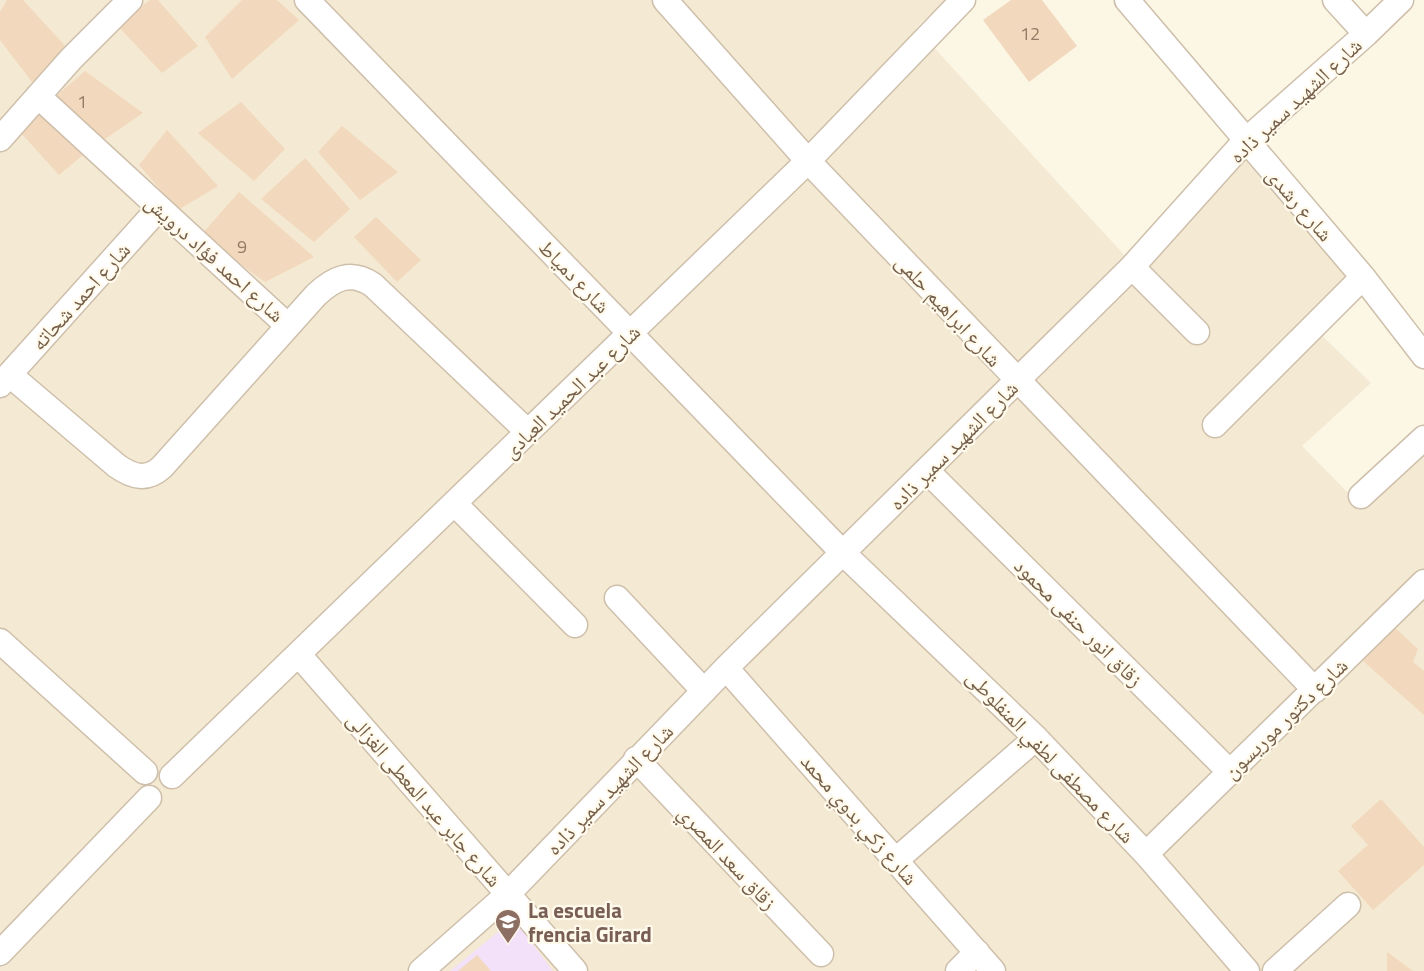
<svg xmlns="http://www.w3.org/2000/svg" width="1424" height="971" viewBox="0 0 1424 971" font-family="'Titillium Web','Noto Naskh Arabic',sans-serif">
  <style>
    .residential { fill: #f4e9d3 }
    .education { fill: #f3e1f9 }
    .building { fill: #f2d8bc }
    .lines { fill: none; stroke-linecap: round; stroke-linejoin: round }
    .minor-casing { stroke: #cebfab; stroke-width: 27 }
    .minor { stroke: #fff; stroke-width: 24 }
    .labels { text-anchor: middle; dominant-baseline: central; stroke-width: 4.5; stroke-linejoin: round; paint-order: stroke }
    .number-label { font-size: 18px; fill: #947d66 }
    .street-label { font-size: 21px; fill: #755f4a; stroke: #fffaeb }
    .education-label { font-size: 21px; font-weight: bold; fill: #785e54; stroke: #fffaeb; text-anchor: start }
  </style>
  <rect width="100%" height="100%" fill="#fcf6e4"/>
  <path class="residential" d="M0,0H945L916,28L1126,257L1240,139L1356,274L1308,322L1371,383L1302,446L1356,501L1424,445V570L1417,577L1424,584V971H0Z"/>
  <path class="education" d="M514,919L553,971H450Z"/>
  <path class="building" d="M7,0H23L67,48L32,82L0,40V12Z
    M150,0H158L198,46L162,73L117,25Z
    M242,0H277L299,20L232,79L205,37Z
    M1011,0H1042L1077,46L1029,82L983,20Z
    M85,71L143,113L102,141L55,97Z
    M241,102L285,149L254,181L198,133Z
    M40,114L84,154L59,175L21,133Z
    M342,126L398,172L360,200L318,152Z
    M167,130L218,186L178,210L139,165Z
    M305,158L350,209L314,242L261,199Z
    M239,192L314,257L265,282L201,235Z
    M376,217L421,260L397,282L354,237Z
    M1394,627L1418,649L1413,662L1424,671V715L1363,661Z
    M1381,799L1424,847V865L1373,910L1338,871L1368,845L1351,826Z
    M1387,952L1413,971H1387Z
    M477,955L491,971H458Z"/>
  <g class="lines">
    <defs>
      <path id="minor" d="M307,0L843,553L1036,738L1146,854L1247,971
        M665,0L808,161L1315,690
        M1127,0L1363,277L1424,356
        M1335,0L1366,34
        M38,96L288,326
        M0,139L71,59L130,0
        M1132,267L1197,332
        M10,375L117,466C133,477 147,481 162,467L316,295C334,278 351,270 373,285L528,432
        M0,385L159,208
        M1215,425L1363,277
        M927,471L1230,772
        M1361,496L1424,438
        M455,504L575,625
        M617,598L704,691
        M0,641L145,772
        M299,655L575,971
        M726,668L993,971
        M636,759L821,954
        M172,776L808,161L963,0
        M1146,854L1424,582
        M896,860L1036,738
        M0,953L149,798
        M421,971L508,894L726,668L1132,267L1245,141L1366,34L1401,0
        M958,971L977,952
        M1275,971L1348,905"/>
    </defs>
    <use href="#minor" class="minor-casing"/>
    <use href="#minor" class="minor"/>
  </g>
  <defs>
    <symbol id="school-pin" viewBox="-11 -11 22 30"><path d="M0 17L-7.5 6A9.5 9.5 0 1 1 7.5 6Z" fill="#8d6e63" stroke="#fffaeb"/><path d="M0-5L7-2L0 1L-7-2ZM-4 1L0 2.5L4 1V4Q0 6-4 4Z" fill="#fff"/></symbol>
  </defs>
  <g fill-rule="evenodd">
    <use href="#school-pin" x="493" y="907" width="30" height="40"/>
  </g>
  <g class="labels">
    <g class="number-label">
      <text x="1030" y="33">12</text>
      <text x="82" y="101">1</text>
      <text x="242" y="246">9</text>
    </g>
    <g class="street-label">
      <text transform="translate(1295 100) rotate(-43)">شارع الشهيد سمير ذاده</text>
      <text transform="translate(1300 204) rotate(49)">شارع رشدى</text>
      <text transform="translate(215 258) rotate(42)">شارع احمد فؤاد درويش</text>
      <text transform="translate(575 276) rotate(46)">شارع دمياط</text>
      <text transform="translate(80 296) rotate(-48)">شارع احمد شحاته</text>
      <text transform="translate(949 310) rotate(47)">شارع ابراهيم حلمى</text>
      <text transform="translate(571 391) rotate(-44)">شارع عبد الحميد العبادى</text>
      <text transform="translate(953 445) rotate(-45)">شارع الشهيد سمير ذاده</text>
      <text transform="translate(1079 622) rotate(45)">زقاق انور حنفى محمود</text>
      <text transform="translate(1285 718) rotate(-44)">شارع دكتور موريسون</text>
      <text transform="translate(1051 756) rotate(46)">شارع مصطفى لطفي المنفلوطى</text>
      <text transform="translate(609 789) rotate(-46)">شارع الشهيد سمير ذاده</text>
      <text transform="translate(425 799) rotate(49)">شارع جابر عبد المعطى الغزالى</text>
      <text transform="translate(860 819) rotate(49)">شارع زكي بدوي محمد</text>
      <text transform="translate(728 857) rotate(47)">زقاق سعد المصري</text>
    </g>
    <g class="education-label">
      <text x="528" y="910">La escuela<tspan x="528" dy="24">frencia Girard</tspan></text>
    </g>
  </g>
</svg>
